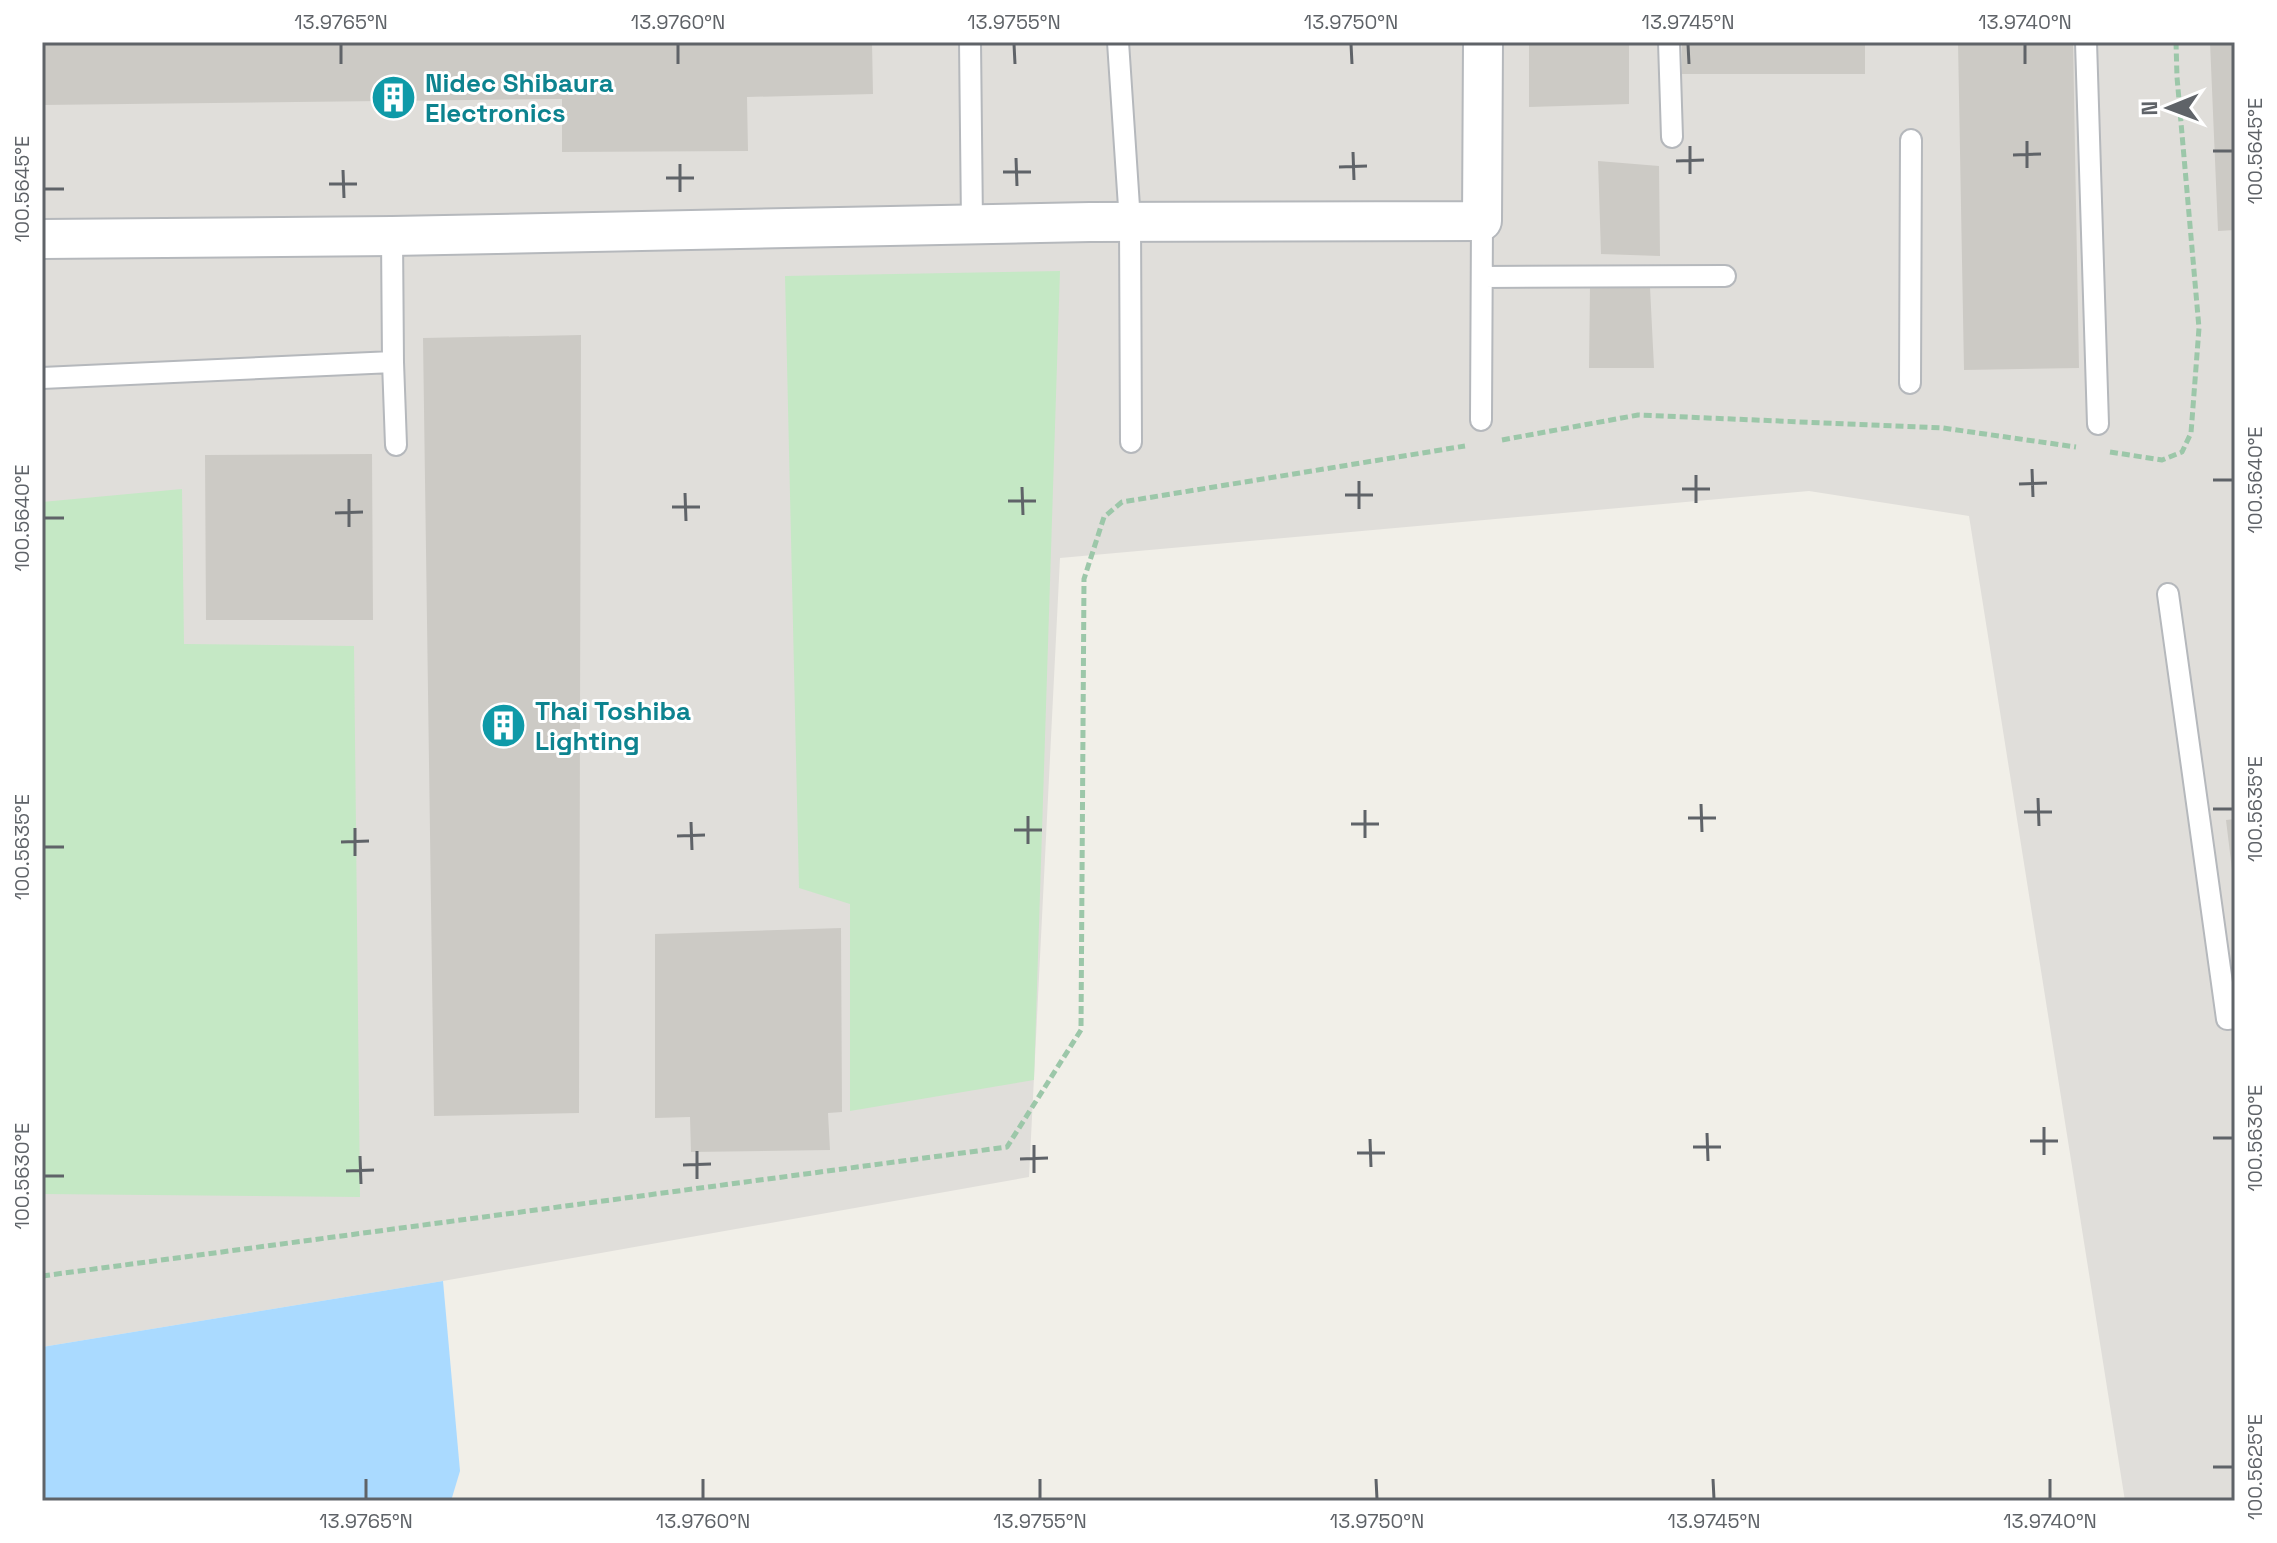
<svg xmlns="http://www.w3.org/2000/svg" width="2277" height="1543" viewBox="0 0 2277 1543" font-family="'Space Grotesk',sans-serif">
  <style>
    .industrial { fill: #e0deda }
    .green { fill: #c5e8c5 }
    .water { fill: #aadaff }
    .building { fill: #cccac5 }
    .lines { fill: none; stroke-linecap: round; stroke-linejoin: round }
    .service-casing { stroke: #b5b8bc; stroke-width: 24 }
    .minor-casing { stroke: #b5b8bc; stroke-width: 42 }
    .path { stroke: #9cc7a9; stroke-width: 5; stroke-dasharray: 8 4; stroke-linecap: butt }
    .service { stroke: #fff; stroke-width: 20 }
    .minor { stroke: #fff; stroke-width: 38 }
    .ticks { fill: none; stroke: #5f6368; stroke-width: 3 }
    .labels { text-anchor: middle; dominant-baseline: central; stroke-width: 6; stroke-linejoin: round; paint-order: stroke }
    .culture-label { font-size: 26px; font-weight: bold; fill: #0d838f; stroke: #fff; text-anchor: start }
    .neatline { fill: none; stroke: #5f6368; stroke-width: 3 }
    .ticks-label { font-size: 20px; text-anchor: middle; fill: #5f6368 }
  </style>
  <rect width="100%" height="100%" fill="#f1efe8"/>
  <path class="industrial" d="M42,42H2235V1501H2125L1969,516L1809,491L1060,558L1029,1177L443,1281L42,1347Z"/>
  <path class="green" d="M1060,271L1034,1080L850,1111V904L799,888L785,276Z
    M182,489L184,644L354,646L360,1197L42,1194V502Z"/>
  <path class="water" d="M443,1281L460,1471L451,1501H42V1347Z"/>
  <path class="building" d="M42,42H872L873,94L747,97L748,151L562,152V99L42,105Z
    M1529,42H1629V104L1529,107Z
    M1682,42H1865V74H1682Z
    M1958,42H2073L2079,368L1964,370Z
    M2210,42H2235V230L2218,231Z
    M1598,161L1659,166L1660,256L1601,254Z
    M1590,286L1650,287L1654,368H1589Z
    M581,335L579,1113L434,1116L423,338Z
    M372,454L373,620H206L205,455Z
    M2235,819V877L2233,878L2226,820Z
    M841,928L842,1112L828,1113L830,1150L691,1152L690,1117L655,1118V934Z"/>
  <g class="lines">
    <defs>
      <path id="service" d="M970,42L972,224
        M1118,42L1130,222L1131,442
        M1669,42L1672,137
        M2086,42L2098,424
        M1482,277L1725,276
        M393,362L396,445
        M42,378L393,362L392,236
        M1910,383L1911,140
        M1481,420L1482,221
        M2168,594L2227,1019L2235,1018"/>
      <path id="minor" d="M42,239L392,236L1090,222L1482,221L1483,42"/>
    </defs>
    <use href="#service" class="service-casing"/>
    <use href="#minor" class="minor-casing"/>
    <path class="path" d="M1502,440L1638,415L1943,428L2076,447
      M2110,452L2162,460L2182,452L2191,433L2199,328L2177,77L2176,42
      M42,1276L1007,1147L1081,1030L1084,579L1104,517L1122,502L1465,446"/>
    <use href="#service" class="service"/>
    <use href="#minor" class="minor"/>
  </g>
  <path class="ticks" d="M341,44V64M678,44V64M1014,44L1015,64M1351,44L1352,64M1688,44L1689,64M2025,44V64M2027,141V168M1690,146V174M2213,151H2233M1353,152L1354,180M2013,155L2041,154M1016,158L1017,186M1676,161L1704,160M680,164V192M1339,167L1367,166M343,170L344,198M1003,172H1031M666,178H694M329,184H357M44,189H64M2032,469L2033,497M1696,475V503M2213,480H2233M1359,481V509M2019,484L2047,483M1022,487L1023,515M1682,489H1710M685,493L686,521M1345,495H1373M349,499V527M1008,501H1036M672,507H700M335,513L363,512M44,518H64M2038,798L2039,826M1701,804L1702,832M2213,809H2233M1365,810V838M2024,812H2052M1028,816V844M1688,818H1716M691,822L692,850M1351,824H1379M355,828V856M1014,830H1042M677,836L705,835M341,842L369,841M44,847H64M2044,1127V1155M1707,1133L1708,1161M2213,1138H2233M1370,1139L1371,1167M2030,1141H2058M1034,1145V1173M1693,1147H1721M697,1151V1179M1357,1153H1385M360,1156L361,1184M1020,1159L1048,1158M683,1165L711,1164M346,1171L374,1170M44,1176H64M2213,1467H2233M366,1479V1499M703,1479V1499M1040,1479V1499M1376,1479L1377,1499M1713,1479L1714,1499M2050,1479V1499"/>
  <defs>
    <symbol id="building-disc" viewBox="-11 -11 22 22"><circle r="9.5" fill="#0f9aa8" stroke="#fff"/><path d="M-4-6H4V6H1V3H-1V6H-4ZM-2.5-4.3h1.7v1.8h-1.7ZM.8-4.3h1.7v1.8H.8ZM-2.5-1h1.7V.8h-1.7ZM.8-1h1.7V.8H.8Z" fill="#fff"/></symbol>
  </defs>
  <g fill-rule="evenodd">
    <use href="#building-disc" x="368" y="72" width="51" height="51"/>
    <use href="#building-disc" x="478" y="700" width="51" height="51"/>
  </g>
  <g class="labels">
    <g class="culture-label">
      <text x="425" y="83">Nidec Shibaura<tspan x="425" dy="30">Electronics</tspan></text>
      <text x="535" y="711">Thai Toshiba<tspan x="535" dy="30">Lighting</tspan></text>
    </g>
  </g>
  <rect width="2277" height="1543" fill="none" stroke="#ffffff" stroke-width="88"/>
  <g transform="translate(2169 108) rotate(269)" stroke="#ffffff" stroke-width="6" paint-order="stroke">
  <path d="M0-6L14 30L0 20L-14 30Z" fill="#5f6368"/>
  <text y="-12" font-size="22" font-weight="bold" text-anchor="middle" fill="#5f6368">N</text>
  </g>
  <rect x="44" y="44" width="2189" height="1455" class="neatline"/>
  <g class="ticks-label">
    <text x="341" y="29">13.9765°N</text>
    <text x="678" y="29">13.9760°N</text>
    <text x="1014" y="29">13.9755°N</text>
    <text x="1351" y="29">13.9750°N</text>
    <text x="1688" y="29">13.9745°N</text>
    <text x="2025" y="29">13.9740°N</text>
    <text transform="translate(2255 151) rotate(-90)" y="7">100.5645°E</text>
    <text transform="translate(22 189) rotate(-90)" y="7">100.5645°E</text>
    <text transform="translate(2255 480) rotate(-90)" y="7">100.5640°E</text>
    <text transform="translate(22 518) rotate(-90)" y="7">100.5640°E</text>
    <text transform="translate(2255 809) rotate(-90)" y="7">100.5635°E</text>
    <text transform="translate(22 847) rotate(-90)" y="7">100.5635°E</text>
    <text transform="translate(2255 1138) rotate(-90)" y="7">100.5630°E</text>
    <text transform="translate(22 1176) rotate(-90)" y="7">100.5630°E</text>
    <text transform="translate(2255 1467) rotate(-90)" y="7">100.5625°E</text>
    <text x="366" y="1528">13.9765°N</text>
    <text x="703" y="1528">13.9760°N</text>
    <text x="1040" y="1528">13.9755°N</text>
    <text x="1377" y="1528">13.9750°N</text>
    <text x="1714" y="1528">13.9745°N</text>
    <text x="2050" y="1528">13.9740°N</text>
  </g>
</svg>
